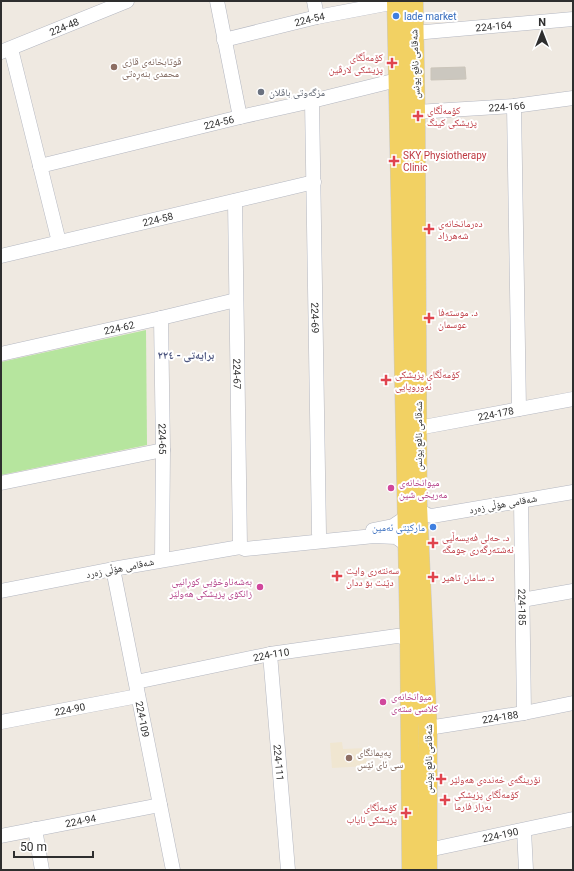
<svg xmlns="http://www.w3.org/2000/svg" width="574" height="871" viewBox="0 0 574 871" font-family="Roboto,'Noto Naskh Arabic',sans-serif">
  <style>
    .education { fill: #f0e6d1 }
    .green { fill: #b6e59e }
    .building { fill: #cbc7bf; stroke: #cbc5ba }
    .lines { fill: none; stroke-linecap: round; stroke-linejoin: round }
    .minor-casing { stroke: #b4b7c1; stroke-width: 15 }
    .major-casing { stroke: #c9c9c9; stroke-width: 19 }
    .minor { stroke: #fff; stroke-width: 14 }
    .major { stroke: #f2d163; stroke-width: 18 }
    .shop-dot { fill: #3f7fe0; stroke: #fff; stroke-width: 1.5 }
    .health-dot { fill: #e0444e; stroke: #fff; stroke-width: 1.5 }
    .education-dot { fill: #8d6e63; stroke: #fff; stroke-width: 1.5 }
    .worship-dot { fill: #6b7280; stroke: #fff; stroke-width: 1.5 }
    .hotel-dot { fill: #d1479c; stroke: #fff; stroke-width: 1.5 }
    .labels { text-anchor: middle; dominant-baseline: central; stroke-width: 4; stroke-linejoin: round; paint-order: stroke }
    .shop-label { font-size: 10px; fill: #366cbe; stroke: #fff; text-anchor: start }
    .street-label { font-size: 10px; fill: #2e2e2e; stroke: #fff }
    .health-label { font-size: 10px; fill: #be3a42; stroke: #fff; text-anchor: start }
    .education-label { font-size: 10px; fill: #785e54; stroke: #fff; text-anchor: start }
    .worship-label { font-size: 10px; fill: #5b616d; stroke: #fff; text-anchor: start }
    .hotel-label { font-size: 10px; fill: #b23c85; stroke: #fff; text-anchor: start }
    .neighbourhood-label { font-size: 11px; font-weight: bold; fill: #4d5680; stroke: #fff }
  </style>
  <rect width="100%" height="100%" fill="#efe9e1"/>
  <path class="education" d="M342,742L343,749L366,748L367,766L332,768L330,743Z"/>
  <path class="green" d="M146,330L147,445L1,475V362Z"/>
  <path class="building" d="M465,67L466,79L431,80V68Z"/>
  <g class="lines">
    <defs>
      <g id="minor">
        <path d="M217,1L240,117"/>
        <path d="M314,1L317,17"/>
        <path id="s1" d="M414,33L573,19"/>
        <path id="s2" d="M224,40L317,17L396,2"/>
        <path d="M11,49L59,242"/>
        <path id="s3" d="M1,52L127,1"/>
        <path id="s4" d="M312,101L319,534"/>
        <path d="M514,106L519,409"/>
        <path id="s5" d="M416,112L514,106L573,98"/>
        <path id="s6" d="M40,166L240,117L312,101L397,80"/>
        <path id="s7" d="M235,201L240,547"/>
        <path id="s8" d="M1,256L314,182"/>
        <path id="s9" d="M161,318L163,450L162,560"/>
        <path id="s10" d="M1,354L161,318L236,300"/>
        <path id="s11" d="M418,428L573,399"/>
        <path d="M1,483L163,450"/>
        <path id="s12" d="M521,501L524,713"/>
        <path d="M418,505C421,512 425,515 432,516L573,492"/>
        <path d="M373,530L393,526L405,518"/>
        <path id="s13" d="M113,569L173,870"/>
        <path d="M1,591L113,569L240,547L245,549L374,536L396,537L406,544"/>
        <path d="M522,600L573,591"/>
        <path id="s14" d="M270,654L288,870"/>
        <path id="s15" d="M136,682L270,654L397,636L409,638"/>
        <path id="s16" d="M1,722L138,696"/>
        <path id="s17" d="M428,728L524,713L573,703"/>
        <path d="M35,829L42,870"/>
        <path d="M524,830L526,870"/>
        <path id="s18" d="M1,836L160,805"/>
        <path id="s19" d="M428,850L573,819"/>
      </g>
      <path id="major" d="M396,1L409,638L411,870
        M414,1L416,112L418,505L428,728V870"/>
    </defs>
    <use href="#minor" class="minor-casing"/>
    <use href="#major" class="major-casing"/>
    <use href="#minor" class="minor"/>
    <use href="#major" class="major"/>
  </g>
  <g class="shop-dot">
    <circle cx="396" cy="16" r="4"/>
    <circle cx="433" cy="527" r="4"/>
  </g>
  <g class="health-dot">
    <path d="M390 57h4v4h4v4h-4v4h-4v-4h-4v-4h4z"/>
    <path d="M416 110h4v4h4v4h-4v4h-4v-4h-4v-4h4z"/>
    <path d="M392 155h4v4h4v4h-4v4h-4v-4h-4v-4h4z"/>
    <path d="M427 223h4v4h4v4h-4v4h-4v-4h-4v-4h4z"/>
    <path d="M427 312h4v4h4v4h-4v4h-4v-4h-4v-4h4z"/>
    <path d="M384 374h4v4h4v4h-4v4h-4v-4h-4v-4h4z"/>
    <path d="M431 537h4v4h4v4h-4v4h-4v-4h-4v-4h4z"/>
    <path d="M335 570h4v4h4v4h-4v4h-4v-4h-4v-4h4z"/>
    <path d="M431 571h4v4h4v4h-4v4h-4v-4h-4v-4h4z"/>
    <path d="M439 773h4v4h4v4h-4v4h-4v-4h-4v-4h4z"/>
    <path d="M443 794h4v4h4v4h-4v4h-4v-4h-4v-4h4z"/>
    <path d="M404 807h4v4h4v4h-4v4h-4v-4h-4v-4h4z"/>
  </g>
  <g class="education-dot">
    <circle cx="114" cy="67" r="4"/>
    <circle cx="349" cy="758" r="4"/>
  </g>
  <circle class="worship-dot" cx="261" cy="92" r="4"/>
  <g class="hotel-dot">
    <circle cx="391" cy="488" r="4"/>
    <circle cx="260" cy="587" r="4"/>
    <circle cx="383" cy="702" r="4"/>
  </g>
  <g class="labels">
    <g class="shop-label">
      <text x="404" y="16">lade market</text>
      <text x="425" y="527" text-anchor="end">مارکێتی ئەمین</text>
    </g>
    <g class="street-label">
      <text stroke="none"><textPath href="#s2" startOffset="88">224-54</textPath></text>
      <text stroke="none"><textPath href="#s1" startOffset="80">224-164</textPath></text>
      <text stroke="none"><textPath href="#s3" startOffset="68">224-48</textPath></text>
      <text transform="translate(415 64) rotate(-92)">شەقامی نافع یونس</text>
      <text stroke="none"><textPath href="#s5" startOffset="91">224-166</textPath></text>
      <text stroke="none"><textPath href="#s6" startOffset="184">224-56</textPath></text>
      <text stroke="none"><textPath href="#s8" startOffset="161">224-58</textPath></text>
      <text stroke="none"><textPath href="#s4" startOffset="217">224-69</textPath></text>
      <text stroke="none"><textPath href="#s10" startOffset="121">224-62</textPath></text>
      <text stroke="none"><textPath href="#s7" startOffset="173">224-67</textPath></text>
      <text stroke="none"><textPath href="#s11" startOffset="79">224-178</textPath></text>
      <text transform="translate(418 436) rotate(-90)">شەقامی نافع یونس</text>
      <text stroke="none"><textPath href="#s9" startOffset="121">224-65</textPath></text>
      <text transform="translate(503 504) rotate(-10)">شەقامی هۆڵی زەرد</text>
      <text transform="translate(120 568) rotate(-11)">شەقامی هۆڵی زەرد</text>
      <text stroke="none"><textPath href="#s12" startOffset="106">224-185</textPath></text>
      <text stroke="none"><textPath href="#s15" startOffset="138">224-110</textPath></text>
      <text stroke="none"><textPath href="#s16" startOffset="70">224-90</textPath></text>
      <text stroke="none"><textPath href="#s17" startOffset="73">224-188</textPath></text>
      <text stroke="none"><textPath href="#s13" startOffset="153">224-109</textPath></text>
      <text transform="translate(428 759) rotate(-90)">شەقامی نافع یونس</text>
      <text stroke="none"><textPath href="#s14" startOffset="109">224-111</textPath></text>
      <text stroke="none"><textPath href="#s18" startOffset="81">224-94</textPath></text>
      <text stroke="none"><textPath href="#s19" startOffset="74">224-190</textPath></text>
    </g>
    <g class="health-label">
      <text x="383" y="57" text-anchor="end">کۆمەڵگای<tspan x="383" dy="12">پزیشکی لارڤین</tspan></text>
      <text x="427" y="110">کۆمەڵگای<tspan x="427" dy="12">پزیشکی کینگ</tspan></text>
      <text x="403" y="155">SKY Physiotherapy<tspan x="403" dy="12">Clinic</tspan></text>
      <text x="438" y="223">دەرمانخانەی<tspan x="438" dy="12">شەهرزاد</tspan></text>
      <text x="438" y="312">د. موستەفا<tspan x="438" dy="12">عوسمان</tspan></text>
      <text x="395" y="374">کۆمەڵگای پزیشکی<tspan x="395" dy="12">ئەوروپایی</tspan></text>
      <text x="442" y="537">د. حەلی فەیسەڵیی<tspan x="442" dy="12">نەشتەرگەری جومگە</tspan></text>
      <text x="346" y="570">سەنتەری وایت<tspan x="346" dy="12">دێنت بۆ ددان</tspan></text>
      <text x="442" y="577">د. سامان تاهیر</text>
      <text x="450" y="779">نۆرینگەی خەندەی هەولێر</text>
      <text x="454" y="794">کۆمەڵگای پزیشکی<tspan x="454" dy="12">بەزاز فارما</tspan></text>
      <text x="397" y="807" text-anchor="end">کۆمەڵگای<tspan x="397" dy="12">پزیشکی نایاب</tspan></text>
    </g>
    <g class="education-label">
      <text x="122" y="61">قوتابخانەی قازی<tspan x="122" dy="12">محمدی بنەڕەتی</tspan></text>
      <text x="357" y="752">پەیمانگای<tspan x="357" dy="12">سی ئای ئێس</tspan></text>
    </g>
    <g class="worship-label">
      <text x="269" y="92">مزگه‌وتی باقلان</text>
    </g>
    <g class="hotel-label">
      <text x="399" y="482">میوانخانەی<tspan x="399" dy="12">مەریخی شین</tspan></text>
      <text x="252" y="581" text-anchor="end">بەشەناوخۆیی کوڕانیی<tspan x="252" dy="12">زانکۆی پزیشکی هەولێر</tspan></text>
      <text x="391" y="696">میوانخانەی<tspan x="391" dy="12">کلاسی ستەی</tspan></text>
    </g>
    <g class="neighbourhood-label">
      <text x="186" y="355">برایەتی - ٢٢٤</text>
    </g>
  </g>
  <rect width="574" height="871" fill="none" stroke="#2e2e2e" stroke-width="4"/>
  <g transform="translate(542 32)" stroke="#ffffff" stroke-width="3" paint-order="stroke">
  <path d="M0-3L7 15L0 10L-7 15Z" fill="#2e2e2e"/>
  <text y="-6" font-size="11" font-weight="bold" text-anchor="middle" fill="#2e2e2e">N</text>
  </g>
  <path d="M14 851v6h79v-6" fill="none" stroke="#2e2e2e" stroke-width="2"/>
  <text x="20" y="851" font-size="12" fill="#2e2e2e" stroke="#ffffff" stroke-width="3" paint-order="stroke">50 m</text>
</svg>
